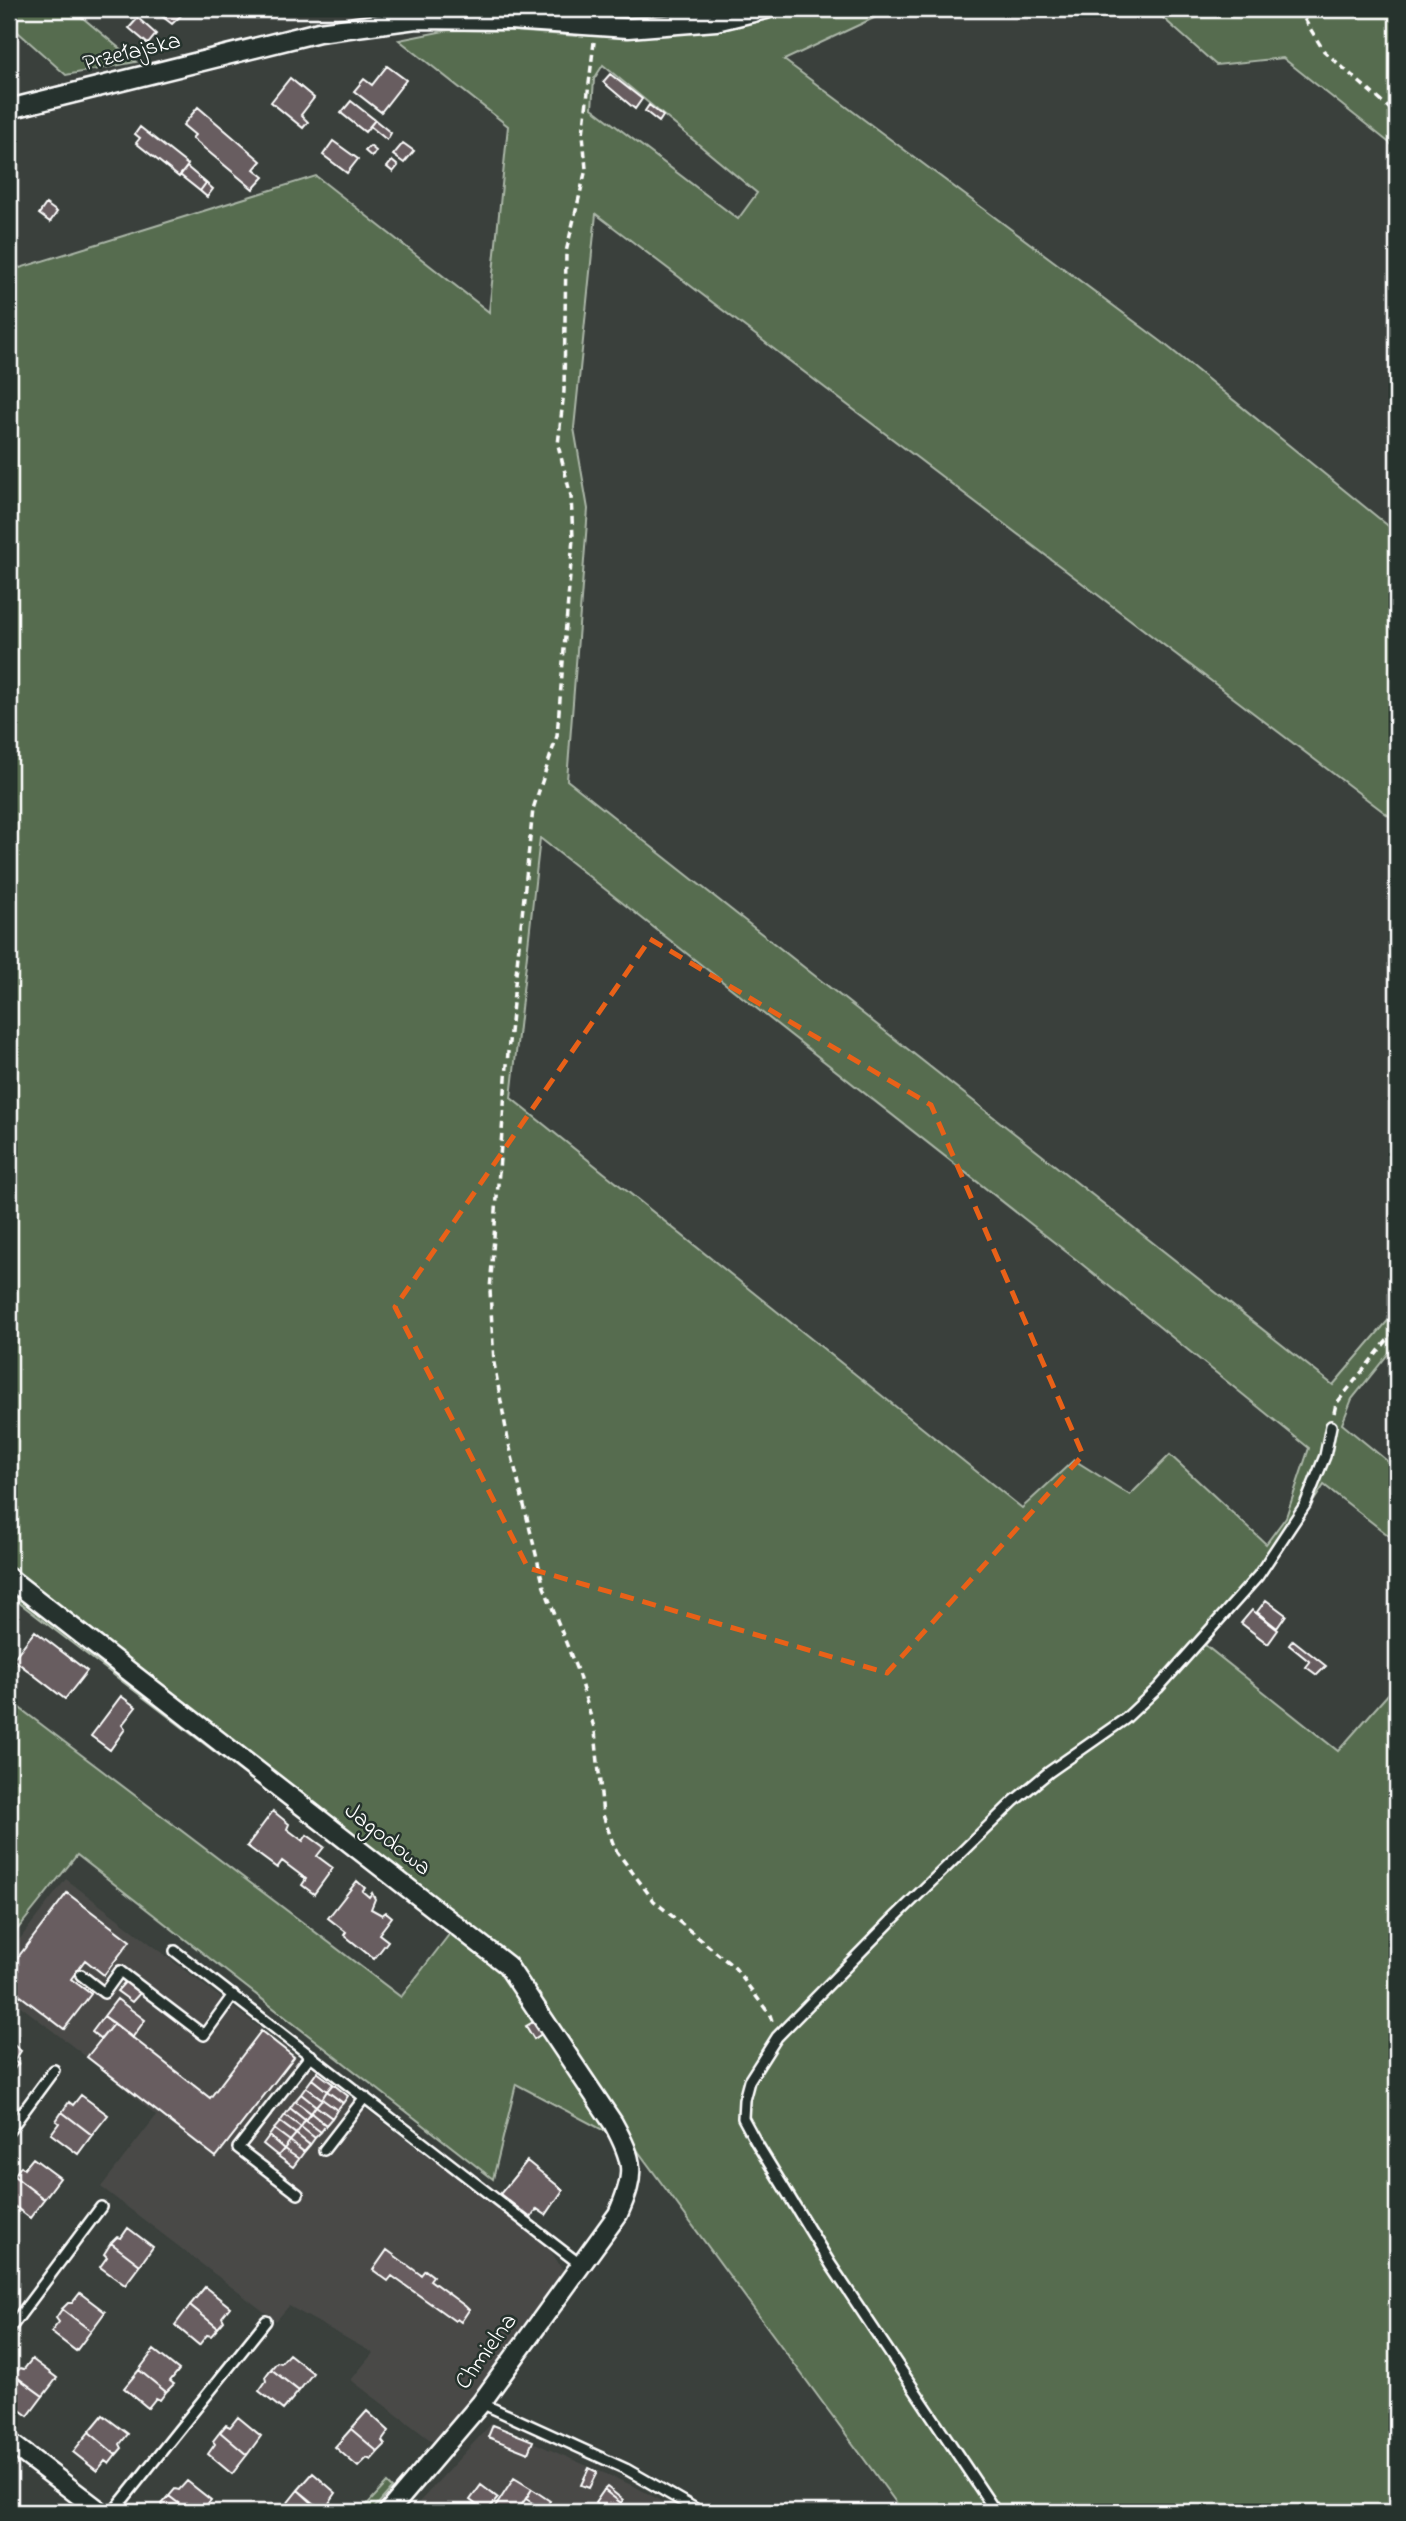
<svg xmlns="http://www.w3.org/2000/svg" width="1406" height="2521" viewBox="0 0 1406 2521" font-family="'Indie Flower',sans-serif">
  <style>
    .built { fill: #484947 }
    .green { fill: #576c50; stroke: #abb6a8; stroke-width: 2; fill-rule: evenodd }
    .building { fill: #685d60; stroke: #fff; stroke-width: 2 }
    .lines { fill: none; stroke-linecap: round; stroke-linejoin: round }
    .lane-casing { stroke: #fff; stroke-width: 14 }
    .street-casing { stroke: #fff; stroke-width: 23 }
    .path { stroke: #fff; stroke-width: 3.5; stroke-dasharray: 7 5; stroke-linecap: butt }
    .lane { stroke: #26332d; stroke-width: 9 }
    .street { stroke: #26332d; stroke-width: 18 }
    .marked { fill: none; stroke: #e96118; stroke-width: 5; stroke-dasharray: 14 9; stroke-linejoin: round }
    .labels { text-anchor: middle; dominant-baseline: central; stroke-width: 5; stroke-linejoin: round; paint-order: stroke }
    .street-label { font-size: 24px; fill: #fff; stroke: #26332d }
  </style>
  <rect width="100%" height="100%" fill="#3a403c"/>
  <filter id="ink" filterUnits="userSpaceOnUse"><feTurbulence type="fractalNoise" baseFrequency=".0143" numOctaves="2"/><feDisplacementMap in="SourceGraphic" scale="14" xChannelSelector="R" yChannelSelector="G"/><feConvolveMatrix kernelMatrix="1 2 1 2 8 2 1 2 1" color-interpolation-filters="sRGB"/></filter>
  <g filter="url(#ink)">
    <path class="built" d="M66,1879L388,2126L545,2242L565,2273L494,2366L469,2403L433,2442L351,2380L373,2353L289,2306L276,2321L101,2187L156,2116L111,2076L9,1997V1953Z
      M491,2424L636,2487L681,2512H410Z"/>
    <path class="green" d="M9,9H72L136,62L66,75L9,24Z
      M581,9H893L784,60L1162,342L1397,533V822L596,214L574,428L588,509L567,780L1333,1385L1397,1310V1343L1352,1399L1342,1424L1397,1469V1542L1324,1485L1267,1573L1205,1645L1338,1751L1397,1684V2512H903L635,2147L516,2084L493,2179L77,1855L9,1940V1700L401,1997L451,1932L9,1595V259L20,268L316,176L489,312L508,126L399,40L449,30L513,31L577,36ZM603,65L757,193L738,219L592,108L594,79ZM540,838L1078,1261L1309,1448L1286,1517L1266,1544L1170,1455L1130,1495L1074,1460L1022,1508L511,1098Z
      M1153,9H1397V149L1283,58L1216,65Z
      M387,2483L392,2488L371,2512H360Z"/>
    <path class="building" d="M157,9H188L172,24L155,11Z
      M138,18L156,34L148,44L129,28Z
      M387,66L406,80L381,112L354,91L364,79L372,85Z
      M610,74L642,99L635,109L603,82Z
      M290,78L314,98L301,115L308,122L303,128L271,102Z
      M351,101L375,120L365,132L341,113Z
      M649,105L663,116L659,122L645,111Z
      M198,107L261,161L254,169L264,177L253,189L192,138L195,135L183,125Z
      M375,120L391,133L387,140L370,126Z
      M140,127L188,165L179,177L136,143L140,138L135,134Z
      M333,141L358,159L347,173L323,155Z
      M403,143L414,151L404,163L393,155Z
      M370,146L376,151L372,157L365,151Z
      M392,161L398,166L393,172L387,167Z
      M187,167L206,183L200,191L180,175Z
      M206,183L213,189L207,197L200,191Z
      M46,204L57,212L50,222L39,214Z
      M1266,1600L1286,1615L1277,1628L1257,1612Z
      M1252,1610L1278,1630L1268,1644L1241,1623Z
      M35,1631L87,1671L65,1699L13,1659Z
      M1293,1640L1326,1666L1317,1675L1306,1667L1310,1662L1289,1645Z
      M121,1696L136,1707L122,1725L125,1729L110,1750L91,1736Z
      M273,1811L289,1824L287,1829L303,1841L307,1835L324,1847L317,1856L333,1868L314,1894L302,1885L306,1879L282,1861L277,1868L247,1846Z
      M357,1881L365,1888L362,1891L369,1897L372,1893L375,1899L371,1909L382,1915L386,1912L392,1917L379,1934L388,1941L374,1959L344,1935L346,1932L328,1918Z
      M67,1893L130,1941L104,1975L85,1960L71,1979L91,1994L64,2029L9,1987V1969Z
      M127,1980L141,1992L132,2002L117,1991Z
      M117,1999L145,2020L132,2038L104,2016Z
      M104,2016L114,2023L101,2039L92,2032Z
      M535,2021L543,2033L534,2039L526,2026Z
      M114,2023L210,2098L261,2031L294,2057L216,2157L87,2057Z
      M9,2041L21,2051L14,2061L18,2064L10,2074Z
      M317,2072L333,2084L327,2091L312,2079Z
      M312,2079L327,2091L322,2099L306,2087Z
      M333,2084L348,2096L343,2103L327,2091Z
      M306,2087L322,2099L316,2106L301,2094Z
      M327,2091L343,2103L337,2110L322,2099Z
      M301,2094L316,2106L311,2113L295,2101Z
      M81,2095L108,2115L92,2135L62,2112L69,2102L73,2105Z
      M322,2099L337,2110L332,2118L316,2106Z
      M295,2101L311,2113L305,2120L290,2108Z
      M316,2106L332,2118L326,2125L311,2113Z
      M290,2108L305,2120L301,2127L285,2115Z
      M62,2112L92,2135L78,2154L51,2134L59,2123L56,2121Z
      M311,2113L326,2125L321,2132L305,2120Z
      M285,2115L301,2127L296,2134L280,2122Z
      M305,2120L321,2132L315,2138L301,2127Z
      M280,2122L296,2134L290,2141L274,2129Z
      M301,2127L315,2138L310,2145L296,2134Z
      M274,2129L290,2141L284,2149L269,2136Z
      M296,2134L310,2145L304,2152L290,2141Z
      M269,2136L284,2149L278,2156L263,2144Z
      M290,2141L304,2152L299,2159L284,2149Z
      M284,2149L299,2159L293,2167L278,2156Z
      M33,2158L60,2178L44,2199L14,2176L21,2166L24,2169Z
      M527,2161L563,2190L546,2215L537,2209L531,2218L500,2194Z
      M14,2176L44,2199L30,2218L9,2202V2182Z
      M128,2228L153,2247L140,2265L111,2243L117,2237L121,2238Z
      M111,2243L140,2265L125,2285L100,2267L107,2257L104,2254Z
      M387,2250L421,2275L425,2270L433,2276L430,2280L465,2306L469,2310L461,2322L457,2319L455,2321L392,2276L388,2281L373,2270Z
      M205,2287L230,2307L222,2317L224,2321L218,2328L190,2305Z
      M80,2293L105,2312L91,2331L62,2309L68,2303H72Z
      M190,2305L218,2328L211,2336L207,2335L199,2345L175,2325Z
      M62,2309L91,2331L76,2351L51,2332L59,2322L56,2318Z
      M154,2350L179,2370L170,2381L174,2384L166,2392L139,2370Z
      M289,2354L313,2373L299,2391L271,2369L277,2362L281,2363Z
      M32,2359L57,2378L43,2396L14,2375L20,2368L24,2369Z
      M271,2369L299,2391L283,2410L259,2391L266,2381L265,2377Z
      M139,2370L166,2392L160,2400L156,2398L148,2408L124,2388Z
      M14,2375L43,2396L28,2416L9,2402V2383Z
      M367,2411L389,2431L382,2441L385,2445L378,2452L351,2429Z
      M103,2415L128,2434L120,2444L122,2448L116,2455L89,2432Z
      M238,2417L261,2436L247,2455L220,2432L226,2425L230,2427Z
      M493,2425L533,2441L528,2453L488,2437Z
      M351,2429L378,2452L371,2460L367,2458L358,2467L335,2447Z
      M89,2432L116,2455L109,2464L105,2461L97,2471L73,2452Z
      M220,2432L247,2455L232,2474L208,2454L215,2444L213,2441Z
      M589,2468L597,2472L589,2488L581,2485Z
      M313,2473L336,2493L329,2503L331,2507L325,2512L298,2490Z
      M514,2478L532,2489L517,2512H492Z
      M187,2481L211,2500L201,2512H190L169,2496L175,2489L179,2490Z
      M481,2485L498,2498L486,2512L470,2500Z
      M607,2487L623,2500L621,2503L604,2490Z
      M532,2489L550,2501L544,2510L526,2499Z
      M298,2490L322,2512H285L282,2510Z
      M604,2490L625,2506L620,2512H608L595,2503Z
      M169,2496L190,2512H161L164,2509L162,2504Z"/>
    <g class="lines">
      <defs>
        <path id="lane" d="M175,1951L581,2265
          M81,1975L104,1993L120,1971L204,2035L233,1995
          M9,2131L54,2070
          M324,2150L365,2097
          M298,2194L238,2148L311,2055
          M9,2330L101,2207
          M481,2403L626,2469L701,2512
          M113,2512L266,2321
          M996,2512L831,2265L756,2142L743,2118L744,2100L749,2081L777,2037L892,1920L1014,1801L1049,1772L1125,1719L1158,1688L1258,1576L1305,1505L1325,1456L1331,1426"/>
        <path id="street" d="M9,109L319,32L416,19L510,20L628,28L716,21L766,9
          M9,1578L507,1965L613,2123C634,2161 636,2174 618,2214L481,2403L388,2512
          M9,2442L101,2512"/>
      </defs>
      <use href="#lane" class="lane-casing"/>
      <use href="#street" class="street-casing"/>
      <path class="path" d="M1298,9L1324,51L1397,115
        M594,42L583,134L586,169L566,252L564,391L558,445L571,496L573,538L557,736L533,809L508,1052L490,1290L494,1363L508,1440L544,1587L578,1673L595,1731L603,1815L615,1849L654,1901L735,1968L770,2015L772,2021
        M1334,1413L1336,1404L1397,1328"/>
      <use href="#lane" class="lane"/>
      <use href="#street" class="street"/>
    </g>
  </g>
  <path class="marked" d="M650,939L931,1105L1083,1455L887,1673L528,1568L395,1307Z"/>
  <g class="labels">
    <g class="street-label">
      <text transform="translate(132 53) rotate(-14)">Przełajska</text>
      <text transform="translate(387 1840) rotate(38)">Jagodowa</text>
      <text transform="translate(487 2352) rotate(-54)">Chmielna</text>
    </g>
  </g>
  <rect width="1406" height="2521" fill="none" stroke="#26332d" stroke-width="35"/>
  <rect x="18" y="18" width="1371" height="2486" fill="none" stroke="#fff" stroke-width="2.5" filter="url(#ink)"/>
</svg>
